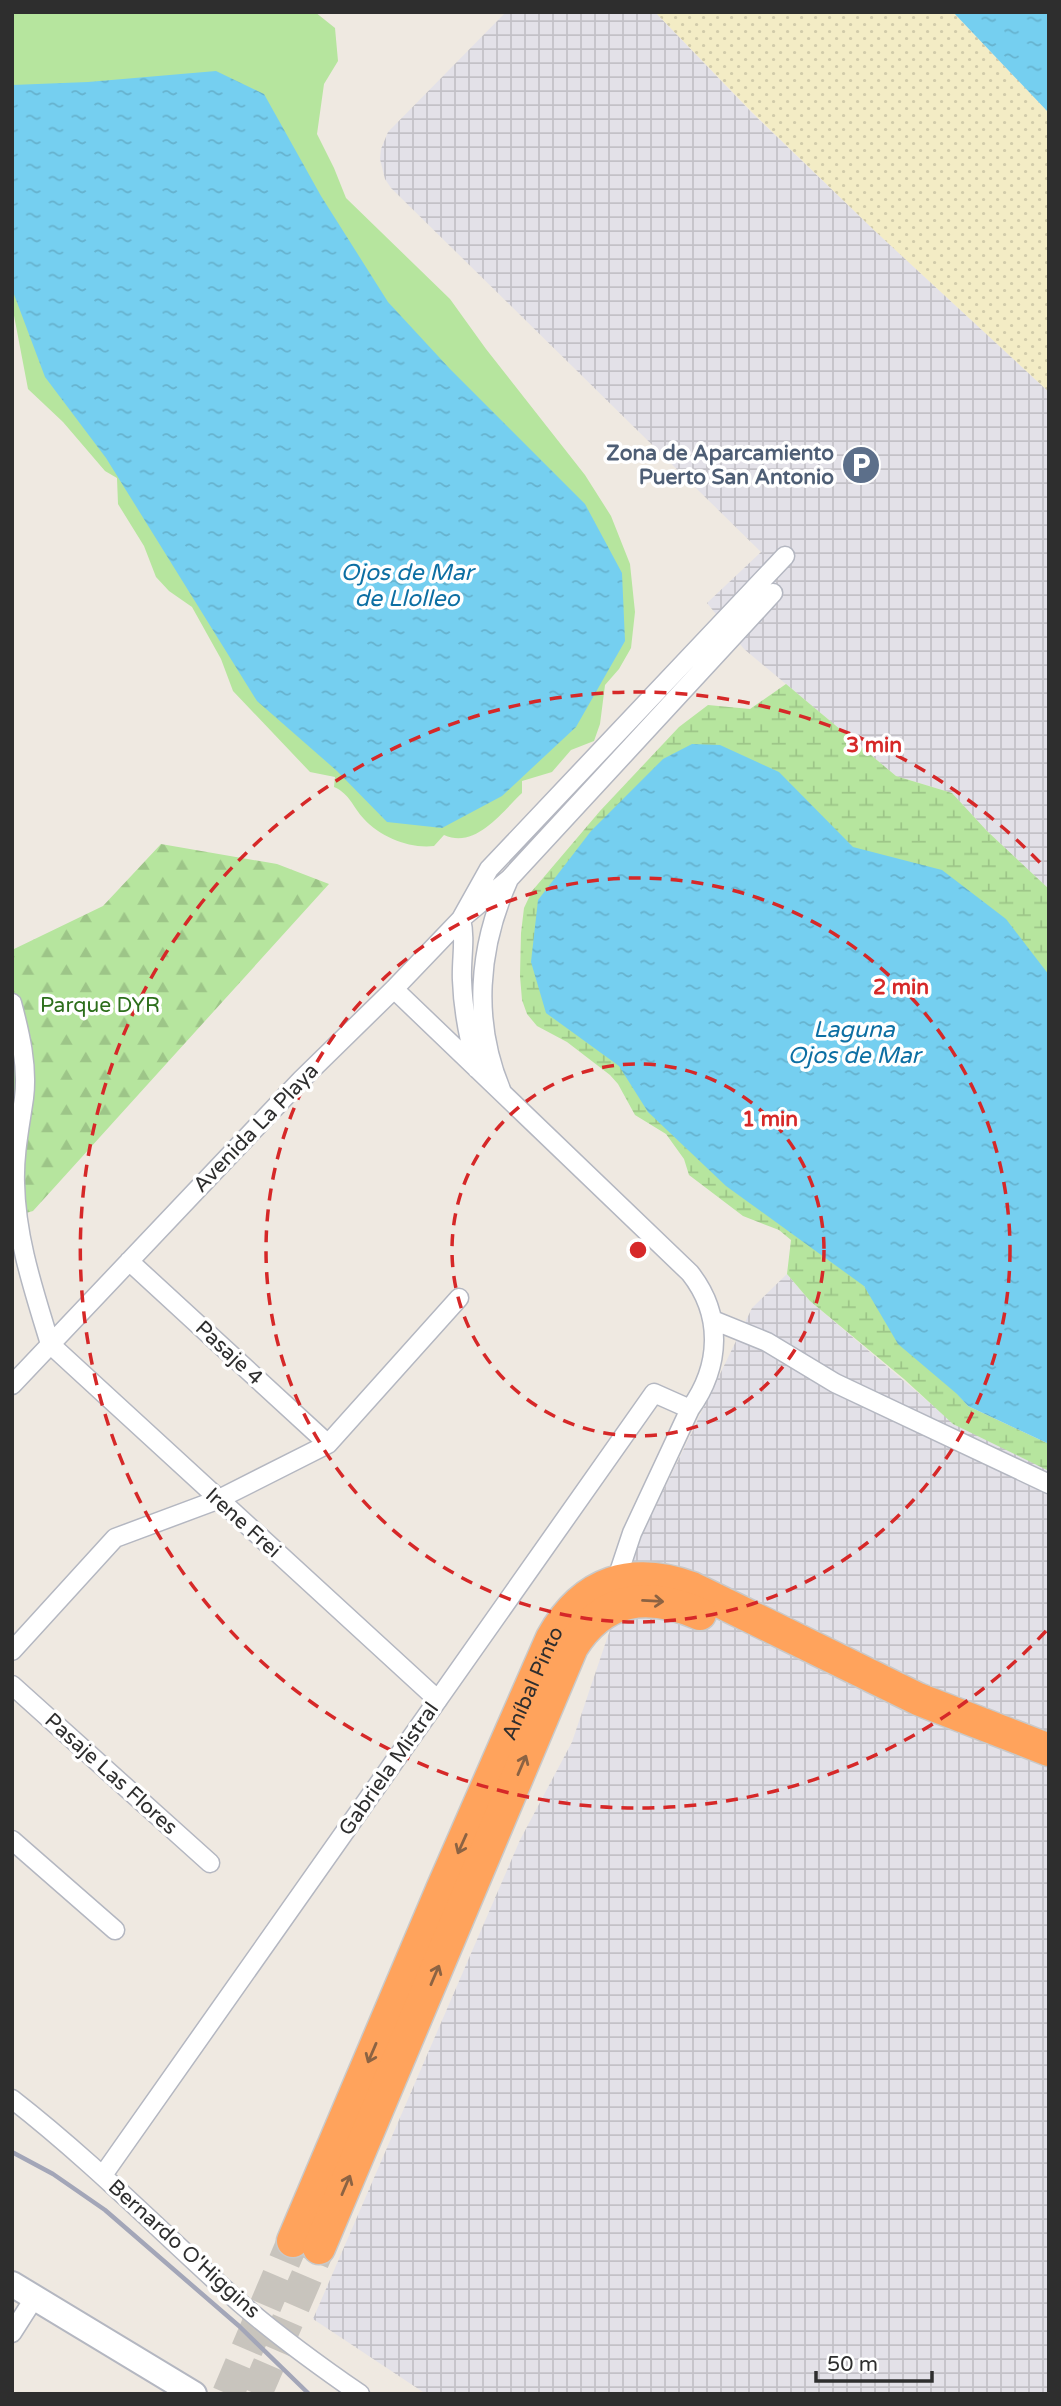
<svg xmlns="http://www.w3.org/2000/svg" width="1061" height="2406" viewBox="0 0 1061 2406" font-family="'Varela Round',sans-serif">
  <style>
    .industrial { fill: url(#industrial-grid) }
    .forest { fill: url(#forest-firs) }
    .wetland { fill: url(#wetland-marsh) }
    .sand { fill: url(#sand-dots) }
    .park { fill: #b6e59e }
    .water { fill: url(#water-ripples) }
    .lines { fill: none; stroke-linecap: round; stroke-linejoin: round }
    .highway-tunnel { stroke: #c8c4bd; stroke-width: 32; stroke-dasharray: 32 16; stroke-linecap: butt }
    .street-casing { stroke: #b4b7c1; stroke-width: 21 }
    .secondary-casing { stroke: #b4b7c1; stroke-width: 28 }
    .highway-casing { stroke: #c9c9c9; stroke-width: 35 }
    .street { stroke: #fff; stroke-width: 18 }
    .secondary { stroke: #fff; stroke-width: 24 }
    .highway { stroke: #ffa35c; stroke-width: 32 }
    .rail { stroke: #a3a6b8; stroke-width: 4.5 }
    .oneway { stroke: #8c6343 }
    .ring { fill: none; stroke: #d62828; stroke-width: 3.5; stroke-dasharray: 12 9 }
    .labels { text-anchor: middle; dominant-baseline: central; stroke-width: 7; stroke-linejoin: round; paint-order: stroke }
    .service-label { font-size: 21px; font-weight: bold; fill: #4e5e75; stroke: #fff; text-anchor: end }
    .park-label { font-size: 21px; fill: #2c6e1b; stroke: #fff }
    .street-label { font-size: 21px; fill: #2e2e2e; stroke: #fff }
    .water-label { font-size: 23px; font-style: italic; fill: #0d6fa3; stroke: #fff }
    .centre { fill: #d62828; stroke: #fff; stroke-width: 3.5 }
    .ring-label { font-size: 21px; text-anchor: middle; font-weight: bold; fill: #d62828; stroke: #fff; stroke-width: 7; stroke-linejoin: round; paint-order: stroke }
  </style>
  <defs>
    <pattern id="industrial-grid" width="8" height="8" patternUnits="userSpaceOnUse" patternTransform="scale(1.75)"><rect width="8" height="8" fill="#e3e1e8"/><path d="M0 4h8M4 0v8" fill="none" stroke="#c3c1c7"/></pattern>
    <pattern id="forest-firs" width="22" height="20" patternUnits="userSpaceOnUse" patternTransform="scale(1.75)"><rect width="22" height="20" fill="#b6e59e"/><path d="M5 1l3.5 6h-7zM16 11l3.5 6h-7z" fill="#9dc588"/></pattern>
    <pattern id="wetland-marsh" width="20" height="14" patternUnits="userSpaceOnUse" patternTransform="scale(1.75)"><rect width="20" height="14" fill="#b6e59e"/><path d="M1 5h8M5 5V1M11 12h8M15 12V8" fill="none" stroke="#9dc588"/></pattern>
    <pattern id="sand-dots" width="8" height="8" patternUnits="userSpaceOnUse" patternTransform="scale(1.75)"><rect width="8" height="8" fill="#f3ecc5"/><path d="M2 2h.1M6 6h.1" fill="none" stroke="#d1cbaa" stroke-width="1.8" stroke-linecap="round"/></pattern>
    <pattern id="water-ripples" width="26" height="14" patternUnits="userSpaceOnUse" patternTransform="scale(1.75)"><rect width="26" height="14" fill="#75cff0"/><path d="M2 4q2-2 4 0t4 0M15 11q2-2 4 0t4 0" fill="none" stroke="#66b2ce"/></pattern>
  </defs>
  <rect width="100%" height="100%" fill="#efe9e1"/>
  <path class="industrial" d="M506,12H655L752,113L875,231L1049,392V889L987,831L952,793L896,776L744,649L707,603L761,552L391,188L385,179L380,159L381,149L388,132Z
    M787,1274L810,1301L931,1404L1049,1444V2394H426L313,2319L520,1840L572,1742L642,1535L752,1308Z"/>
  <path class="forest" d="M161,844L277,864L329,884L33,1211L12,1217V950L103,906Z"/>
  <path class="wetland" d="M786,684L896,776L952,793L987,831L1049,889V975L864,1286L968,1406L1049,1444V1471L953,1424L904,1379L810,1301L787,1274L791,1240L779,1230L743,1216L689,1175L684,1159L666,1134L635,1115L618,1084L610,1075L567,1042L537,1026L527,1014L522,1000L520,976L521,933L524,908L532,891L600,811L679,727L708,705L750,709Z"/>
  <path class="sand" d="M655,12H953L1049,113V392L875,231L752,112Z"/>
  <path class="park" d="M12,12H315L335,28L338,61L324,84L317,134L334,168L346,198L450,299L486,349L585,475L611,516L630,564L635,612L631,648L619,669L605,685L600,724L594,741L571,750L552,772L522,781V793C501,813 476,849 444,835L434,846C410,849 380,837 364,819C352,806 350,794 334,787L335,777L310,772L233,691L221,659L192,607L169,591L156,577L144,546L118,504L117,478L105,471L63,422L28,389L12,305Z"/>
  <path class="water" d="M953,12H1049V113Z
    M216,71L264,94L321,196L388,302L450,369L585,504L622,573L625,641L576,727L502,796L442,828L387,822L337,771L257,701L106,458L45,377L12,289V85L88,82Z
    M692,744L720,745L779,772L853,847L942,870L1006,919L1049,975V1444L968,1406L957,1394L898,1344L864,1286L726,1186L648,1112L619,1066L546,1013L531,962L538,900L591,831L663,759Z"/>
  <g class="lines">
    <path class="highway-tunnel" d="M228,2394L293,2241
      M256,2394L319,2248"/>
    <defs>
      <path id="street" d="M394,989L690,1273C723,1315 721,1366 690,1409L632,1533L616,1581
        M12,1003C20,1033 28,1066 24,1098C20,1126 14,1154 15,1183C16,1239 34,1291 50,1344L438,1700
        M477,1069C469,1040 463,1011 462,980C461,959 466,939 461,919L489,869L785,556
        M502,1092C472,1022 478,948 509,879L773,593
        M129,1261L328,1444
        M713,1320L767,1342L835,1383L1049,1484
        M12,1385L301,1080L394,989L461,919L509,879
        M12,1651L115,1538L217,1500L328,1444L459,1298
        M12,1685L210,1863
        M12,1840L115,1930
        M12,2099C93,2162 164,2235 240,2303C278,2336 318,2365 360,2394
        M103,2175L654,1393L690,1409
        M12,2333L35,2297"/>
      <path id="secondary" d="M12,2284L194,2394"/>
      <g id="highway">
        <path id="s1" d="M293,2241L443,1887L552,1638C584,1581 632,1566 692,1588L918,1699L1049,1750"/>
        <path d="M319,2248L572,1647C604,1596 648,1592 700,1614"/>
      </g>
    </defs>
    <use href="#street" class="street-casing"/>
    <use href="#secondary" class="secondary-casing"/>
    <use href="#highway" class="highway-casing"/>
    <use href="#street" class="street"/>
    <use href="#secondary" class="secondary"/>
    <use href="#highway" class="highway"/>
    <path class="rail" d="M12,2152L53,2174L105,2210L239,2326L309,2394"/>
  </g>
  <defs><path id="oneway-shaft" d="M-6 0H5M1.5-3L5.5 0L1.5 3" fill="none" stroke-width="1.6" stroke-linecap="round" stroke-linejoin="round" transform="scale(1.75)"/></defs>
  <g class="oneway">
    <use href="#oneway-shaft" transform="translate(653 1601) rotate(3)"/>
    <use href="#oneway-shaft" transform="translate(522 1765) rotate(-67)"/>
    <use href="#oneway-shaft" transform="translate(462 1844) rotate(114)"/>
    <use href="#oneway-shaft" transform="translate(435 1975) rotate(-67)"/>
    <use href="#oneway-shaft" transform="translate(372 2053) rotate(113)"/>
    <use href="#oneway-shaft" transform="translate(346 2185) rotate(-67)"/>
  </g>
  <g class="ring">
    <circle cx="638" cy="1250" r="186"/>
    <circle cx="638" cy="1250" r="372"/>
    <path d="M1046 1631A558 558 0 1 1 1046 869"/>
  </g>
  <defs>
    <symbol id="parking-disc" viewBox="-11 -11 22 22"><circle r="9.5" fill="#5c6f8a" stroke="#fff"/><path d="M-3.5-5.5H1a3.5 3.5 0 0 1 0 7H-1V5.5H-3.5ZM-1-3.4V-.6H.8a1.4 1.4 0 0 0 0-2.8Z" fill="#fff"/></symbol>
  </defs>
  <g fill-rule="evenodd">
    <use href="#parking-disc" x="839" y="443" width="44" height="44"/>
  </g>
  <g class="labels">
    <g class="service-label">
      <text x="834" y="453">Zona de Aparcamiento<tspan x="834" dy="24">Puerto San Antonio</tspan></text>
    </g>
    <g class="park-label">
      <text x="100" y="1005">Parque DYR</text>
    </g>
    <g class="street-label">
      <text transform="translate(256 1128) rotate(-46)">Avenida La Playa</text>
      <text transform="translate(229 1353) rotate(43)">Pasaje 4</text>
      <text transform="translate(243 1523) rotate(42)">Irene Frei</text>
      <text stroke="none"><textPath href="#s1" startOffset="607">Aníbal Pinto</textPath></text>
      <text transform="translate(389 1769) rotate(-55)">Gabriela Mistral</text>
      <text transform="translate(111 1774) rotate(42)">Pasaje Las Flores</text>
      <text transform="translate(184 2249) rotate(42)">Bernardo O'Higgins</text>
    </g>
    <g class="water-label">
      <text x="407" y="573">Ojos de Mar<tspan x="407" dy="26">de Llolleo</tspan></text>
      <text x="854" y="1030">Laguna<tspan x="854" dy="26">Ojos de Mar</tspan></text>
    </g>
  </g>
  <circle cx="638" cy="1250" r="10" class="centre"/>
  <g class="ring-label">
    <text x="874" y="752">3 min</text>
    <text x="901" y="994">2 min</text>
    <text x="770" y="1126">1 min</text>
  </g>
  <rect width="1061" height="2406" fill="none" stroke="#2e2e2e" stroke-width="28"/>
  <path d="M816 2371v10h116v-10" fill="none" stroke="#2e2e2e" stroke-width="3.5"/>
  <text x="827" y="2371" font-size="21" fill="#2e2e2e" stroke="#ffffff" stroke-width="5" paint-order="stroke">50 m</text>
</svg>
